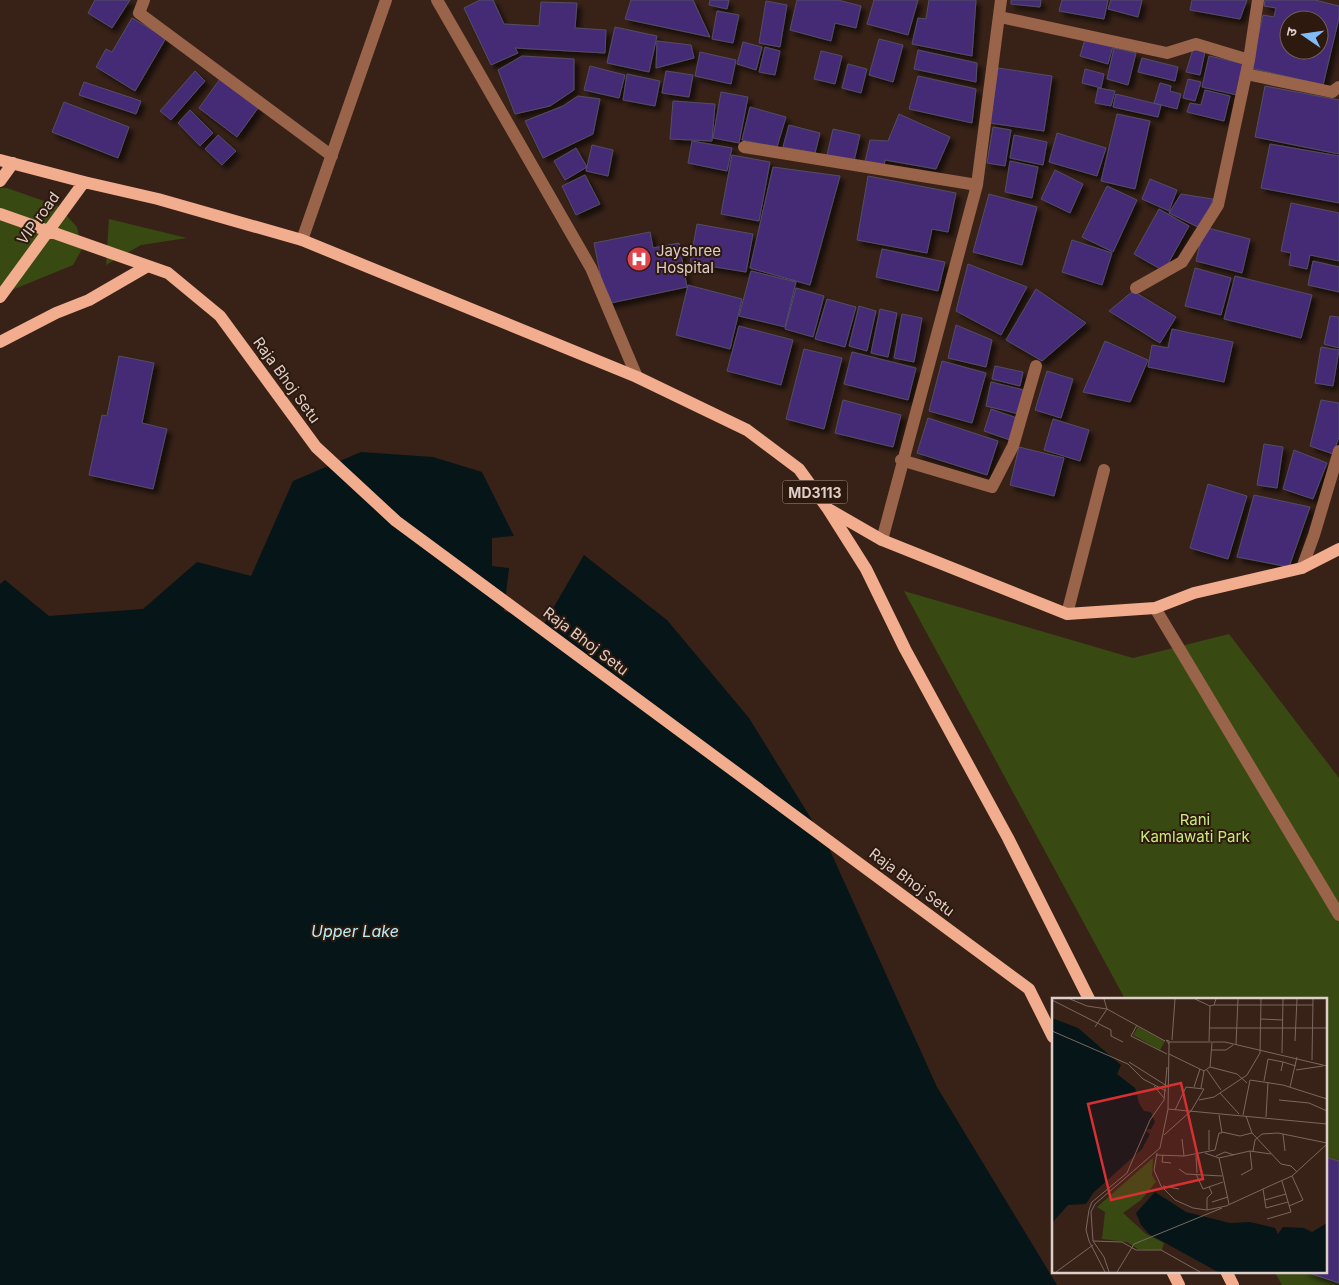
<svg xmlns="http://www.w3.org/2000/svg" width="1339" height="1285" viewBox="0 0 1339 1285" font-family="Inter,'Noto Sans Devanagari',sans-serif">
  <style>
    .green { fill: #394912 }
    .water { fill: #051518 }
    .building { fill: #442c74; stroke: #534d65; fill-rule: evenodd; filter: url(#shadow) }
    .lines { fill: none; stroke-linecap: round; stroke-linejoin: round }
    .minor { stroke: #9a644a; stroke-width: 12 }
    .major { stroke: #f1ad8d; stroke-width: 12 }
    .labels { text-anchor: middle; dominant-baseline: central; stroke-width: 4; stroke-linejoin: round; paint-order: stroke }
    .shield { fill: #2e190e; stroke: #a99890; stroke-width: 1 }
    .shield-label { font-size: 14px; font-weight: bold; fill: #decfc8 }
    .street-label { font-size: 15px; fill: #decfc8; stroke: #2e190e }
    .poi-label { font-size: 15px; fill: #decfc8; stroke: #2e190e; text-anchor: start }
    .park-label { font-size: 15px; fill: #c8ed7b; stroke: #2e190e }
    .water-label { font-size: 16px; font-style: italic; fill: #b6eff8; stroke: #2e190e }
    .inset-road { fill: none; stroke: #7a675e; stroke-width: 1 }
    .view { fill: #d63030; fill-opacity: 0.15; stroke: #d63030; stroke-width: 2.5 }
    .inset-edge { fill: none; stroke: #decfc8; stroke-width: 2.5 }
  </style>
  <defs>
    <filter id="shadow"><feDropShadow dx="4.5" dy="4.5" stdDeviation="2.5" flood-color="#0009"/></filter>
  </defs>
  <rect width="100%" height="100%" fill="#382218"/>
  <path class="green" d="M0,188H7L58,206L77,227L82,249L73,265L0,295Z
    M109,219L187,238L141,245L106,265Z
    M904,591L1133,658L1229,634L1339,778V1285H1282L1274,1271H1325V999H1125Z"/>
  <path class="water" d="M361,452L433,457L482,472L514,536L492,538V566L509,568L504,611L544,624L584,555L667,620L749,718L828,846L937,1087L1057,1285H0V584L5,580L49,616L143,609L197,562L251,576L293,481Z"/>
  <path class="building" d="M95,0H130L112,28L88,13Z
    M480,0H493L504,24L539,26L541,2L577,3L575,28L606,30L605,53L515,48L518,53L491,65L464,8Z
    M631,0H693L710,37L625,19Z
    M710,0H729L727,9L709,5Z
    M797,0H838L861,6L856,28L835,23L831,41L790,30Z
    M874,0H918L908,35L867,24Z
    M929,0H976L972,56L912,44L918,18L926,19Z
    M1011,0H1041L1040,7L1011,4Z
    M1062,0H1108L1104,19L1059,11Z
    M1111,0H1142L1138,17L1108,9Z
    M1192,0H1247L1240,19L1190,10Z
    M1265,0H1315L1339,6V18L1323,85L1251,68L1263,15L1274,17L1276,8L1264,6ZM1289,20H1319V50H1289Z
    M766,1L787,5L780,47L759,43Z
    M717,11L739,15L733,43L712,39Z
    M132,18L166,38L135,91L96,67L106,49L112,52Z
    M615,27L657,36L649,72L607,63Z
    M879,39L903,45L893,82L869,75Z
    M1085,39L1113,46L1108,64L1080,56Z
    M657,41L691,45L694,58L656,68Z
    M743,42L762,47L756,70L737,64Z
    M765,47L780,51L775,75L759,72Z
    M1114,48L1136,53L1128,85L1107,79Z
    M1193,49L1205,52L1200,75L1186,72Z
    M918,50L977,63L976,82L914,69Z
    M821,51L842,56L835,84L814,79Z
    M700,52L736,60L731,84L695,76Z
    M522,56L574,59V90L550,106L515,114L498,70Z
    M1209,56L1245,64L1237,95L1202,87Z
    M1142,58L1178,67L1175,81L1138,72Z
    M848,64L867,69L861,93L842,88Z
    M590,66L625,75L619,98L584,90Z
    M998,68L1052,76L1044,131L990,123Z
    M1085,69L1104,74L1101,88L1082,83Z
    M195,71L205,81L171,120L160,111Z
    M666,71L693,75L689,97L662,93Z
    M627,74L660,81L655,106L623,100Z
    M918,76L976,89L972,123L909,109Z
    M220,79L258,108L237,137L199,108Z
    M1188,79L1201,82L1195,101L1183,98Z
    M84,82L141,101L136,114L79,95Z
    M1160,83L1171,86L1170,91L1181,94L1177,109L1154,103Z
    M1265,86L1339,100V154L1255,137Z
    M1098,88L1115,91L1111,106L1095,103Z
    M1205,90L1230,96L1224,121L1187,112L1190,103L1201,105Z
    M721,92L748,97L739,143L713,138Z
    M1116,94L1161,105L1158,117L1113,107Z
    M578,96L600,99L593,134L543,158L525,121L563,106Z
    M673,101L715,104L712,141L670,139Z
    M64,102L129,127L118,158L52,132Z
    M750,107L786,117L777,147L742,140Z
    M190,110L213,133L200,146L178,123Z
    M899,114L950,137L936,169L885,160L884,166L865,162L870,140L888,141Z
    M1117,114L1150,121L1135,189L1101,181Z
    M789,125L820,133L815,153L783,147Z
    M993,127L1011,130L1005,166L987,163Z
    M833,129L860,135L854,161L827,155Z
    M1057,133L1106,148L1097,176L1049,162Z
    M218,135L236,151L222,165L205,149Z
    M1014,135L1047,142L1043,165L1010,158Z
    M692,141L732,148L727,171L688,163Z
    M1270,144L1339,156V203L1261,188Z
    M592,145L613,150L608,176L586,171Z
    M576,148L587,167L565,180L554,161Z
    M732,155L770,162L759,221L721,214Z
    M1010,161L1038,167L1032,198L1005,192Z
    M773,167L840,176L810,285L750,268Z
    M1055,170L1083,184L1070,213L1041,199Z
    M585,175L600,204L576,215L562,186Z
    M868,176L956,193L948,232L932,229L927,253L857,240Z
    M1150,179L1177,190L1169,211L1142,199Z
    M1107,186L1137,200L1113,252L1082,237Z
    M989,194L1037,207L1022,265L973,252Z
    M1181,194L1213,199L1202,229L1169,213Z
    M1291,203L1339,213V261L1310,255L1307,269L1289,265L1291,253L1281,251Z
    M1159,209L1189,226L1164,271L1134,254Z
    M697,224L753,234L746,272L690,263Z
    M1204,227L1250,239L1242,273L1196,261Z
    M650,232L653,248L679,243L687,287L606,304L594,243Z
    M1072,240L1112,253L1102,285L1062,272Z
    M882,249L945,262L938,291L876,277Z
    M1313,261L1339,267V292L1308,285Z
    M968,264L1027,287L1001,335L956,311Z
    M1195,268L1231,278L1221,315L1185,306Z
    M751,271L796,282L785,327L739,316Z
    M1235,276L1312,295L1301,338L1224,319Z
    M688,285L742,299L730,349L676,335Z
    M796,288L824,296L813,337L785,329Z
    M1036,289L1086,323L1042,361L1006,340Z
    M1133,291L1176,317L1160,343L1109,311Z
    M827,299L856,307L845,347L815,339Z
    M859,306L876,311L867,351L849,346Z
    M880,309L897,313L888,357L871,353Z
    M902,314L922,318L914,362L894,358Z
    M1330,316L1339,317V348L1324,344Z
    M956,325L992,340L986,367L948,358Z
    M739,326L793,340L781,385L727,371Z
    M1172,329L1233,342L1224,382L1148,367L1152,345L1168,348Z
    M1105,341L1148,360L1130,402L1083,392Z
    M1321,347L1339,350L1333,386L1315,383Z
    M804,349L842,358L824,429L786,419Z
    M852,352L916,368L908,400L844,384Z
    M119,356L154,363L142,423L167,429L153,489L89,475L102,415L107,416Z
    M942,361L986,373L972,423L929,411Z
    M995,366L1023,372L1020,386L992,379Z
    M1047,371L1073,379L1061,418L1035,410Z
    M991,382L1024,390L1019,414L986,406Z
    M843,400L901,415L893,447L835,433Z
    M1321,400L1339,403V437L1333,454L1310,446Z
    M991,409L1017,418L1010,440L984,431Z
    M928,418L998,441L987,475L917,453Z
    M1053,419L1089,430L1080,461L1044,450Z
    M1264,444L1283,447L1277,488L1257,485Z
    M1019,447L1064,458L1054,496L1010,485Z
    M1294,450L1327,463L1313,499L1283,489Z
    M1208,484L1247,496L1228,559L1190,548Z
    M1254,495L1310,507L1289,567L1237,557Z
    M1325,1157L1339,1161V1283L1303,1271H1325Z"/>
  <g class="lines">
    <path class="minor" d="M144,0L139,13L332,156
      M437,0L591,268L637,377
      M1000,17L1167,53L1196,44L1249,60
      M1246,74L1332,92L1339,87
      M744,147L977,185
      M302,240L386,0
      M1136,288L1182,262L1218,205L1249,60L1258,0
      M901,460L992,487L1013,446L1036,366
      M882,540L977,185L1001,0
      M1302,568L1314,535L1339,451
      M1155,608L1339,915
      M1067,614L1104,470"/>
    <path class="major" d="M0,160L84,182L158,199L302,240L637,377L747,430L799,469L828,509L866,569L905,649L1008,838L1089,999
      M0,181L13,163
      M0,214L168,273L220,316L316,447L396,521L1029,989L1053,1037
      M0,297L84,182
      M0,342L56,313L89,300L146,267
      M830,510L882,540L1067,614L1155,608L1194,593L1302,568L1339,549
      M1172,1271L1179,1285
      M1226,1271L1233,1285"/>
  </g>
  <defs>
    <symbol id="hospital-disc" viewBox="-11 -11 22 22"><circle r="9.5" fill="#e0444e" stroke="#2e190e"/><path d="M-5-5h3v3.5h4V-5h3V5h-3V1.5h-4V5h-3Z" fill="#fff"/></symbol>
  </defs>
  <g fill-rule="evenodd">
    <use href="#hospital-disc" x="625" y="245" width="28" height="28"/>
  </g>
  <g class="labels">
    <rect class="shield" x="782.5" y="480.5" width="65" height="23" rx="4"/>
    <g class="shield-label">
      <text x="815" y="492">MD3113</text>
    </g>
    <g class="street-label">
      <text transform="translate(38 218) rotate(-54)">VIP road</text>
      <text transform="translate(287 380) rotate(54)">Raja Bhoj Setu</text>
      <text transform="translate(586 641) rotate(37)">Raja Bhoj Setu</text>
      <text transform="translate(912 882) rotate(37)">Raja Bhoj Setu</text>
    </g>
    <g class="poi-label">
      <text x="656" y="250">Jayshree<tspan x="656" dy="17">Hospital</tspan></text>
    </g>
    <g class="park-label">
      <text x="1195" y="819">Rani<tspan x="1195" dy="17">Kamlawati Park</tspan></text>
    </g>
    <g class="water-label">
      <text x="355" y="931">Upper Lake</text>
    </g>
  </g>
  <g transform="translate(1052 998)">
    <rect width="275" height="275" fill="#382218"/>
    <path d="M86,29L113,43L108,52L81,37ZM101,160L100,177L104,184L89,202L71,215L94,236L112,245L110,252L86,251L75,244L50,241L53,214L45,209Z" fill="#394912"/>
    <path d="M0,20L26,30L69,67L65,76L83,90L87,105L92,113L99,114L103,124L99,131L93,132L98,136L90,151L41,195L34,206L16,207L0,225ZM103,194L134,214L178,225L198,224L223,230L226,236L231,229L252,230L260,234L275,225V274H166L97,236L89,227L84,215Z" fill="#051518"/>
    <path class="inset-road" d="M18,1L35,8L55,11L43,29M52,1L55,11L113,43M143,1L158,8L162,7L164,1M0,2L59,32V38L71,44M162,7H261M209,21L231,22M85,27L79,38L115,56M157,30H275M0,33L76,66L91,81L114,93M120,42L123,1M157,43L158,8M243,43L245,1M117,44H173L275,68M184,47L186,1M160,52H174L181,47M230,55L231,1M117,56L152,73L158,69L160,45M260,62L261,1M77,64L115,88M158,69L185,76L195,85M155,72L169,92M244,72L271,68M229,73L231,64L244,68M212,83L216,61L231,64M102,88L112,100M142,89L148,71M238,89L245,59M149,90L152,73M168,95L187,116M147,102L162,99L195,77L208,55L209,1M227,102L257,105L275,113M116,111L275,126M191,117L198,82L231,87L275,101M194,118L200,135L229,166L239,168L245,174M214,119L216,84M170,134L188,138L200,135M231,136L233,153M112,137L139,113L152,91L134,89L123,112M130,141L132,158M157,152V132M201,153L203,142L210,136L226,135L275,145M105,155L102,172L109,188L123,202L141,210L155,212L174,208L222,186M153,155L167,160L177,206M104,157L132,158L163,152L167,135H170L167,117M111,157L110,164L119,165M144,157L145,175M164,158L173,154L182,157M167,160L198,153L219,156M127,171L134,176L170,178M144,176L151,191L171,184M189,177L200,171L198,153M222,186L240,178L275,146M111,188L127,191M211,191L214,210L236,204M213,202L234,196M160,204L176,199M237,208L251,202L240,178M155,212V200L160,195L157,189M215,221L239,214L230,183M41,243L70,244L84,252H109L148,274M4,274L41,247M53,274L37,243L34,232L37,212L40,204L75,175L98,122L112,102L115,69M57,274L52,259L41,243L39,214L43,206L108,150L116,111L117,46L114,42L117,43V46M65,274L82,246L170,210"/>
    <path class="view" d="M129,85L151,181L59,202L36,106Z"/>
    <rect width="275" height="275" class="inset-edge"/>
  </g>
  <g transform="translate(1304 35) rotate(283)"><circle r="24" fill="#2e190e" stroke="#746258"/>
  <path d="M0-4L9 19L0 12L-9 19Z" fill="#81bcfa"/>
  <text y="-8" font-size="14" font-weight="bold" text-anchor="middle" fill="#decfc8">उ</text>
  </g>
</svg>
